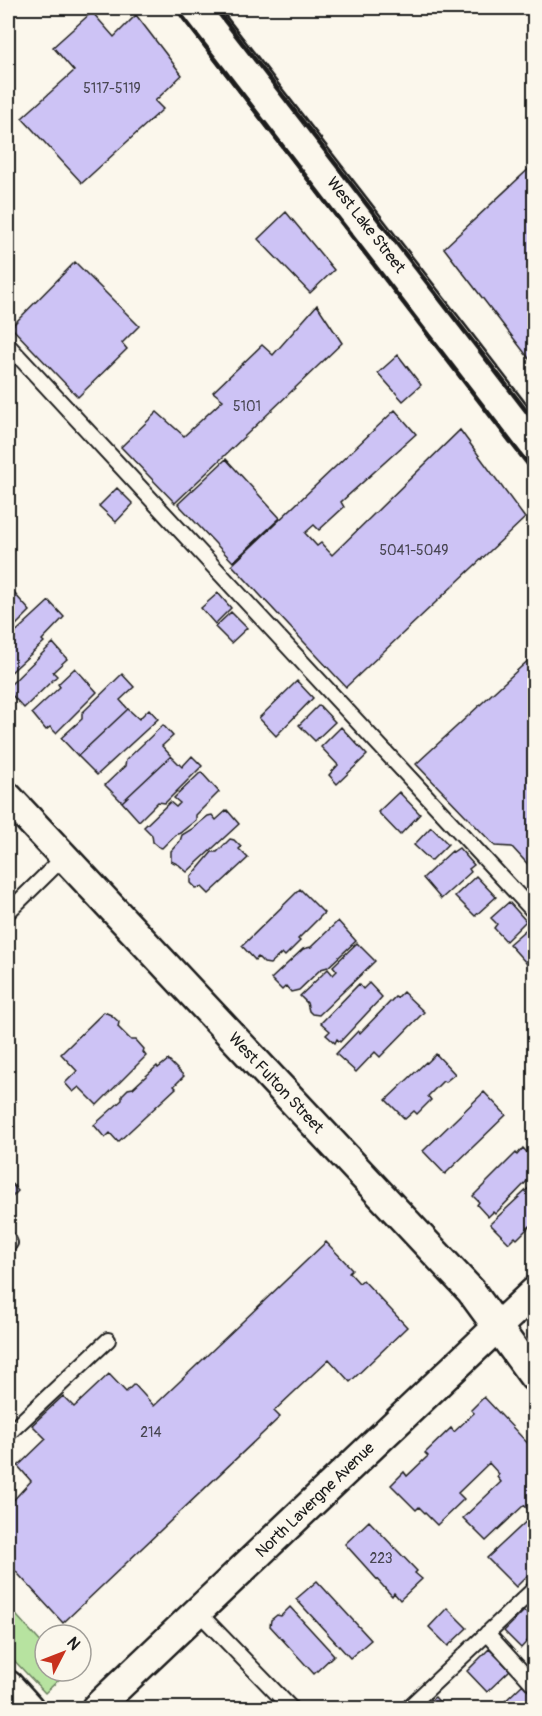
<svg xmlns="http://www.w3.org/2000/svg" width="542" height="1716" viewBox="0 0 542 1716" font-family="Pangolin,sans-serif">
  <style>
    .green { fill: #b7e3a0; stroke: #6a805e; stroke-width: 1.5 }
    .building { fill: #cdc3f5; stroke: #1c1c1c; stroke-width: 1.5 }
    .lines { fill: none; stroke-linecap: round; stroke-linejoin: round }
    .service-casing { stroke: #1c1c1c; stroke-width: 18 }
    .minor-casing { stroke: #1c1c1c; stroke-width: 33 }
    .secondary-casing { stroke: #1c1c1c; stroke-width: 38 }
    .service { stroke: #fbf7ec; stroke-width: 14 }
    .minor { stroke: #fbf7ec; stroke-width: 28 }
    .secondary { stroke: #fbf7ec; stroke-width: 33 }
    .rail { stroke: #1c1c1c; stroke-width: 4.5 }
    .labels { text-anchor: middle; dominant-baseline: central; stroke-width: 6; stroke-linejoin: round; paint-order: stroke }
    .number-label { font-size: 14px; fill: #484652 }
    .street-label { font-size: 16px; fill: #1c1c1c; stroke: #fbf7ec }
  </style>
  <rect width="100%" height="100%" fill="#fbf7ec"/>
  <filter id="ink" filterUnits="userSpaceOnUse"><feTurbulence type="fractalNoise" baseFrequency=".0167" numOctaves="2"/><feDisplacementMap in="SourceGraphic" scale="12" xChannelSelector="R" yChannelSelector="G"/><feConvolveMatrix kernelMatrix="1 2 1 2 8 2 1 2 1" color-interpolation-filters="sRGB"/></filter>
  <g filter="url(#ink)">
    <path class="green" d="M8,1606L45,1647V1671H68L45,1693L8,1654Z"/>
    <path class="building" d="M92,12L114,37L136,15L182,75L155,101L163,109L82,183L22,118L74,71L53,47Z
      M534,164V365L444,248Z
      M286,212L334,270L310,293L258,239Z
      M75,262L139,326L122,343L127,349L78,397L11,327Z
      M317,305L342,343L175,503L121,447L157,412L184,436L223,400L213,392L262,345L273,355Z
      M398,355L421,385L403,401L378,373Z
      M395,410L416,434L341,502L344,507L319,530L314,525L305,533L317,546L321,543L332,555L460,430L525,518L346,687L232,565Z
      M226,459L280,518L233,562L178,504Z
      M117,488L133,504L116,522L99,506Z
      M14,593L30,611L8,633V600Z
      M218,593L231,608L215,624L201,608Z
      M49,601L64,617L42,640L44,642L8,675V639Z
      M231,612L247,628L231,643L215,627Z
      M53,643L67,659L53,672L57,676L24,708L8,691V687Z
      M534,655V871L512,847L495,846L416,764Z
      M75,668L97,692L56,733L50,727L46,730L32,713L60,687L58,684Z
      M122,674L134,687L120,700L128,709L78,756L61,738L82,719V713Z
      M297,681L313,698L276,736L259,718Z
      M319,705L335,722L315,741L299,725Z
      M128,709L139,719L149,709L158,719L97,775L78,756Z
      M163,725L173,736L162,746L171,756L122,802L105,785L125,766L126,760Z
      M341,727L367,755L337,784L329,775L338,765L321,747Z
      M171,756L182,767L192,756L202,766L165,803L158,802L139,821L122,802Z
      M201,772L219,792L196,815V820L180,833L175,835L162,848L159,847L153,842L152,835L144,827L170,802L176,807L180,803L174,798Z
      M399,792L420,814L400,835L378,812Z
      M227,810L239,824L187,872L179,865L171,861V851L180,841L182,835L192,829L208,816L212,815L216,820Z
      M431,827L448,844L431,861L414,845Z
      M230,839L234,840L241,847L239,849L248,858L209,894L202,887L196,888L191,883V877L212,852H217Z
      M459,848L474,865L469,869L471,872L441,899L423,878L452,851L453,852Z
      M476,876L496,897L475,916L455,896Z
      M300,889L324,913L298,939L300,941L285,956L282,953L270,964L264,963L258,957L255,960L242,946Z
      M509,902L526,921L506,941L494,928L497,924L491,918Z
      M338,921L356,941L328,967L321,969L299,990L291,992L286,986L282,990L271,979L303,949L311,947Z
      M531,925L534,929V957L527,964L509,944Z
      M357,943L375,961L319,1015L312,1014L309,1011L307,1003L300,996L328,969L333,975L337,971L333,966Z
      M369,983L382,997L340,1042L337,1039L335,1043L326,1035L330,1031L321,1023L359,984L363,989Z
      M403,992L424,1012L380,1057L375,1052L356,1072L336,1054L358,1031L360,1033L395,997L397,998Z
      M104,1012L111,1015L119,1022L118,1027L131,1040H136L144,1049L143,1052L146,1056L97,1105L79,1087L73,1092L65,1083L77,1071L61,1054Z
      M436,1054L455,1074L445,1082L443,1081L428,1096L431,1100L417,1114L414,1111L405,1119L386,1100L426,1062L427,1063Z
      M168,1060L184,1076L174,1086L176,1088L118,1142L110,1133L105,1138L94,1125L122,1100V1095L128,1089L133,1088L157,1066L158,1068Z
      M484,1092L506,1115L445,1174L423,1151Z
      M523,1148L534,1160V1174L495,1214L493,1212L488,1217L477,1205L479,1202L473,1196L516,1153L517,1155Z
      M8,1180L18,1191L8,1201Z
      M534,1183V1228L533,1229L530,1226L517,1239L515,1237L509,1243L490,1224Z
      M326,1242L352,1269L349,1272L359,1283L363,1280L407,1327L350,1382L329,1359L274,1411L280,1417L63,1623L8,1563V1506L31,1481L18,1466L46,1439L32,1425L63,1396L74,1407L109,1374L126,1392L134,1384L154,1406Z
      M484,1397L534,1450V1569L516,1587L487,1558L533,1515L524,1505L486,1541L463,1518L501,1482L497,1477L499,1474L489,1463L458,1493L464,1499L437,1525L419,1507L416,1510L391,1485L404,1472L407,1476L428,1456L425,1453L451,1428L454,1432L474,1413L471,1410Z
      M369,1521L417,1571L415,1573L422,1579L400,1600L394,1593L392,1596L345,1544Z
      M317,1581L371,1640L350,1658L296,1599Z
      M290,1607L334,1655L314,1674L270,1626L271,1620L277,1615L281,1616Z
      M447,1608L467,1628L448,1646L429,1627Z
      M524,1611L534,1620V1634L521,1648L504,1631Z
      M489,1649L510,1670L487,1692L467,1671Z
      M523,1684L534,1697V1708H504L501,1705Z
      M435,1697L445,1708H422Z"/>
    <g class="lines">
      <defs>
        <path id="service" d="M8,345L534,912
          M8,912L64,857
          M8,1239L10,1243
          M8,1434L108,1340
          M198,1612L291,1708
          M487,1633L534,1685
          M408,1708L534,1589"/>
        <path id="minor" d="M8,797L471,1291L534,1377
          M8,1685L29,1708
          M96,1708L534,1292"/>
        <path id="secondary" d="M197,8L534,443"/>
      </defs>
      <use href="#service" class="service-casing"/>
      <use href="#minor" class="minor-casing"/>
      <use href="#secondary" class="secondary-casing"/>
      <use href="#service" class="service"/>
      <use href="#minor" class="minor"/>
      <use href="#secondary" class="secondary"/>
      <path class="rail" d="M176,8L534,472
        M215,8L534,421"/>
    </g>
  </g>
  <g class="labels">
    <g class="number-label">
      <text x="112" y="88">5117-5119</text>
      <text x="247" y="406">5101</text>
      <text x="414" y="550">5041-5049</text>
      <text x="151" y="1432">214</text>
      <text x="381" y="1558">223</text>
    </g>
    <g class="street-label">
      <text transform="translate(366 225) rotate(52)">West Lake Street</text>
      <text transform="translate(276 1083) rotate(47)">West Fulton Street</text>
      <text transform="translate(315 1500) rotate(-44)">North Lavergne Avenue</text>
    </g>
  </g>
  <rect width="542" height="1716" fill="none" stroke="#fbf7ec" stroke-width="30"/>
  <rect x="15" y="15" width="512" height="1686" fill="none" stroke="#1c1c1c" stroke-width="2" filter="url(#ink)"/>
  <g transform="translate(63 1653) rotate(48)"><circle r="28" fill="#fbf7ec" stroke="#a29f99" stroke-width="1.5"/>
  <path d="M0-4.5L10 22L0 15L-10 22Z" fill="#c8321e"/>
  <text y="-9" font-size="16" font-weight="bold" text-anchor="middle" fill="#1c1c1c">N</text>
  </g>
</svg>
